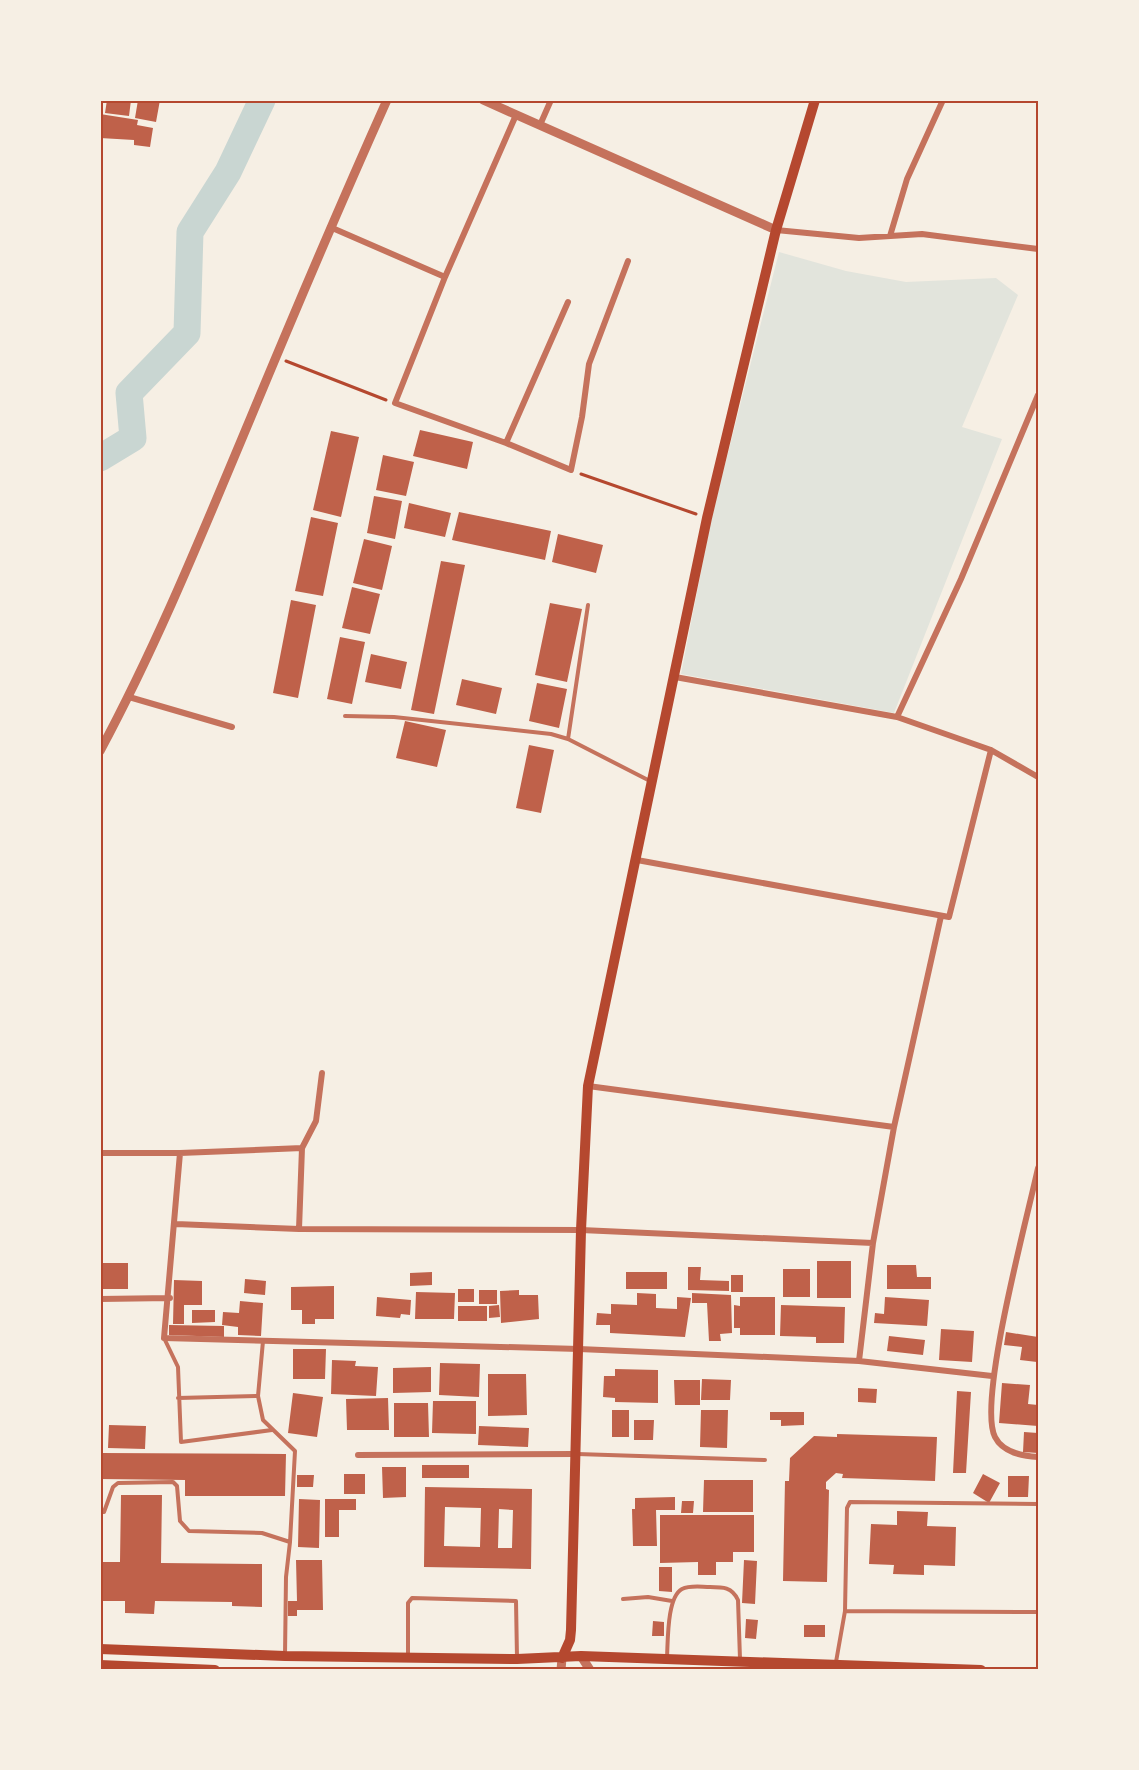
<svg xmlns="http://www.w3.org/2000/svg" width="1139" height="1770" viewBox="0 0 1139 1770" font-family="'IBM Plex Sans',sans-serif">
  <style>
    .green { fill: #e2e4dc }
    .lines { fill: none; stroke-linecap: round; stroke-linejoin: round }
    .river { stroke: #c9d6d2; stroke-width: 27 }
    .building { fill: #bf614a; fill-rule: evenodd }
    .path { stroke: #b5482f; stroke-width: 3 }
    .service { stroke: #c5725c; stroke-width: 4 }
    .minor { stroke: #c5725c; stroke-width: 6 }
    .tertiary { stroke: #c5725c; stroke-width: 9 }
    .secondary { stroke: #b5482f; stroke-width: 10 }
    .neatline { fill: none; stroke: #b5482f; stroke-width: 2 }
  </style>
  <rect width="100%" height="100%" fill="#f6efe4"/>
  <path class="green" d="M779,252L846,271L906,282L996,278L1018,295L962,427L1002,439L894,713L681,674L711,520Z"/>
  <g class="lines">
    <path class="river" d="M100,458L133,438L129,393L187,333L190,232L228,172L262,100"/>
  </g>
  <path class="building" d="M107,100H131L129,116L105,113Z
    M138,100H160L156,122L135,118Z
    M100,114L138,120L137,125L153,128L150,147L134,145V140L100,138Z
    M420,430L473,442L467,469L413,456Z
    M331,431L359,437L341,517L313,510Z
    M383,455L414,462L406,496L376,490Z
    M374,496L402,501L395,539L367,533Z
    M409,503L451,513L445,537L404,528Z
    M459,512L551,531L545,560L452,540Z
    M311,517L338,523L323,596L295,591Z
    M558,534L603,545L596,573L552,562Z
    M364,539L392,546L382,590L353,583Z
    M441,561L465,565L434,714L411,710Z
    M352,587L380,594L370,634L342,628Z
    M291,600L316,605L298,698L273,693Z
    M550,603L582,609L567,682L535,675Z
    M340,637L365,642L352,704L327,699Z
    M371,654L407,662L401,689L365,682Z
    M462,679L502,688L496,714L456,705Z
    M537,683L567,689L559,728L529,721Z
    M405,721L446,730L437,767L396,758Z
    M529,745L554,750L541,813L516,808Z
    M817,1261H851V1298H817Z
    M100,1263H128V1289H100Z
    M887,1265H916L917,1277H931V1289H887Z
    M688,1267H701L700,1280L729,1281V1291L688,1290Z
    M783,1269H810V1297H783Z
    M432,1272V1285L410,1286V1273Z
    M626,1272H667V1289H626Z
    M731,1275H743V1292H731Z
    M245,1279L266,1281L265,1295L244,1293Z
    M174,1280L202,1281V1305H184V1324H173Z
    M334,1286V1319H315V1324H302V1310H291V1287Z
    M458,1289H474V1302H458Z
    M479,1290H497V1304H479Z
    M519,1290V1295H538L539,1319L501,1323L500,1291Z
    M416,1292L455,1293L454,1319H415Z
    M637,1293L656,1294V1308L677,1309V1297L691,1298L685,1337L610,1333V1325H596L597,1313L611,1314V1304L637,1305Z
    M692,1293L731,1295L732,1333L720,1334L721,1341H709L707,1303H692Z
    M377,1297L411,1300L410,1315L401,1314L400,1318L376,1316Z
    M740,1297H775V1335H740V1328H734V1305L740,1306Z
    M885,1297L929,1300L927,1326L874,1323L875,1313L884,1314Z
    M240,1301L263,1303L261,1336L238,1335V1327L222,1325L223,1312L239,1313Z
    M499,1305L500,1317L489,1318V1306Z
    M781,1305L845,1307L844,1343H816V1337L780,1336Z
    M458,1306H487V1321H458Z
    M192,1310H215V1322L192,1323Z
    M169,1325L224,1326V1337L169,1335Z
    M941,1329L974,1331L972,1362L939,1360Z
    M1006,1332L1038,1337L1037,1362L1020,1360L1022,1347L1004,1345Z
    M889,1336L925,1340L923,1355L887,1351Z
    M293,1349H326L325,1379H293Z
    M332,1360L356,1361L355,1366L378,1367L376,1396L331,1394Z
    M440,1363L480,1364L479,1397L439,1395Z
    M431,1367V1392L393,1393V1368Z
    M615,1369L658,1370V1403L615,1402V1398L603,1397L604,1376H615Z
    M488,1374H526L527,1415L488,1416Z
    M702,1379L731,1380L730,1400H701Z
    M674,1380H700V1405H675Z
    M1002,1383L1030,1385L1028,1404L1038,1405V1426L999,1423Z
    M858,1388L877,1389L876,1403L858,1402Z
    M957,1391L971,1392L966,1473H953Z
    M293,1393L323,1397L317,1437L288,1433Z
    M388,1398L389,1430H347L346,1399Z
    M433,1401H476V1434L432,1433Z
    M394,1403H428L429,1437H394Z
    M612,1410H629V1437H612Z
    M701,1410H728L727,1448L700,1447Z
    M770,1412H804V1425L781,1426V1420H770Z
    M634,1420H654L653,1440H634Z
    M109,1425L146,1426L145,1449L108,1448Z
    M479,1426L529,1428L528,1447L478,1445Z
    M1024,1432L1038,1433V1453L1023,1452Z
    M837,1434L937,1437L935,1481L842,1478L843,1474L836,1473L826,1482V1489L829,1490L827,1582L783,1581L785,1481H789L790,1458L814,1436L837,1437Z
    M100,1453L286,1454L285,1496H185V1480L100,1479Z
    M422,1465H469V1478H422Z
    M382,1467H406V1497L383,1498Z
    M344,1474H365V1494H344Z
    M983,1474L1000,1483L989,1503L973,1493Z
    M297,1475H314L313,1487H297Z
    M1008,1476H1029L1028,1497H1008Z
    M704,1480H753V1512H703Z
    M425,1487L532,1489L531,1569L424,1567ZM445,1507L481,1508L480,1547L444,1546ZM499,1509L513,1510L512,1548H498Z
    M121,1495H162L161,1563L262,1564V1607L232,1606V1602L155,1601L154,1614L125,1613V1601H100V1562H120Z
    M675,1497V1510H656L657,1546H633L632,1509H635V1498Z
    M299,1499L320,1500L319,1548L298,1547Z
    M325,1499H356V1510H339V1537H325Z
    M682,1501H694L693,1513H681Z
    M897,1511L928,1512L927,1526L956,1527L955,1566L924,1565V1575L893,1574L894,1565L869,1564L871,1524L897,1525Z
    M660,1515H754V1552H733V1562H716V1575H698V1562L660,1563Z
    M296,1560H322L323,1610H297V1616H288V1601H297Z
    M744,1560L757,1561L755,1604L742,1603Z
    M659,1567H672V1592L659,1591Z
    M746,1619L758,1620L756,1639L745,1638Z
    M653,1621L664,1622V1636H652Z
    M804,1625H825V1637H804Z"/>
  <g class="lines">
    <path class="path" d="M286,361L386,400
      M581,474L696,514"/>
    <path class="service" d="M345,716L394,717L551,734L568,739L650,781
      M568,739L588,605
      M164,1338L178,1367L181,1442L272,1430
      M263,1341L258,1396L263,1420L295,1451L290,1542
      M178,1398L258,1396
      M577,1454L765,1460
      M100,1512H104L113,1487L118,1483L173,1482L177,1486L180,1521L189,1531L262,1533L290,1542L286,1577L285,1655
      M623,1599L648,1597L672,1601
      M845,1611L1038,1612
      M408,1657V1603L412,1598L516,1601L517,1658
      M667,1657C668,1640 667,1597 682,1589C690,1585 701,1587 710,1587C723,1587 732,1587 738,1600L740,1659
      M836,1662L845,1611L847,1508L850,1502L1038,1504"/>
    <path class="minor" d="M516,115L445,277L395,403L506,443L571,470L582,417L589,364L628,261
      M540,125L551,100
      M330,227L445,277
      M776,230L859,238L922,234L1038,249
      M890,236L907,179L943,100
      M506,443L568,302
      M675,677L897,717L991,750L1038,777
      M129,697L232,727
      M897,717L961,579L1038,395
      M637,860L949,917L991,750
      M588,1086L894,1127
      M100,1153H180L302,1148
      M180,1153L164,1338L579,1349L859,1361L992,1376
      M1038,1168C1028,1215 977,1402 995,1437C1003,1453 1023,1456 1038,1457
      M176,1224L299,1229L581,1230L873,1243
      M299,1229L302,1148L316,1121L322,1073
      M100,1299L170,1298
      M859,1361L873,1243L894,1127L941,916
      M358,1455L576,1454"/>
    <path class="tertiary" d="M483,100L776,230
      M100,751C158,643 204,529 251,417C295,311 340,205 387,100
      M581,1656L590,1670
      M561,1670L562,1658"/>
    <path class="secondary" d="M100,1649L285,1656L517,1659L581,1656L981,1670
      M562,1658L570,1640L571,1630L581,1230L588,1086L707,518L776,230L815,100
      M100,1665L215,1670"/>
  </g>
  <rect width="1139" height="1770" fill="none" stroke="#f6efe4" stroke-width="204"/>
  <rect x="102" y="102" width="935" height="1566" class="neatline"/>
</svg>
